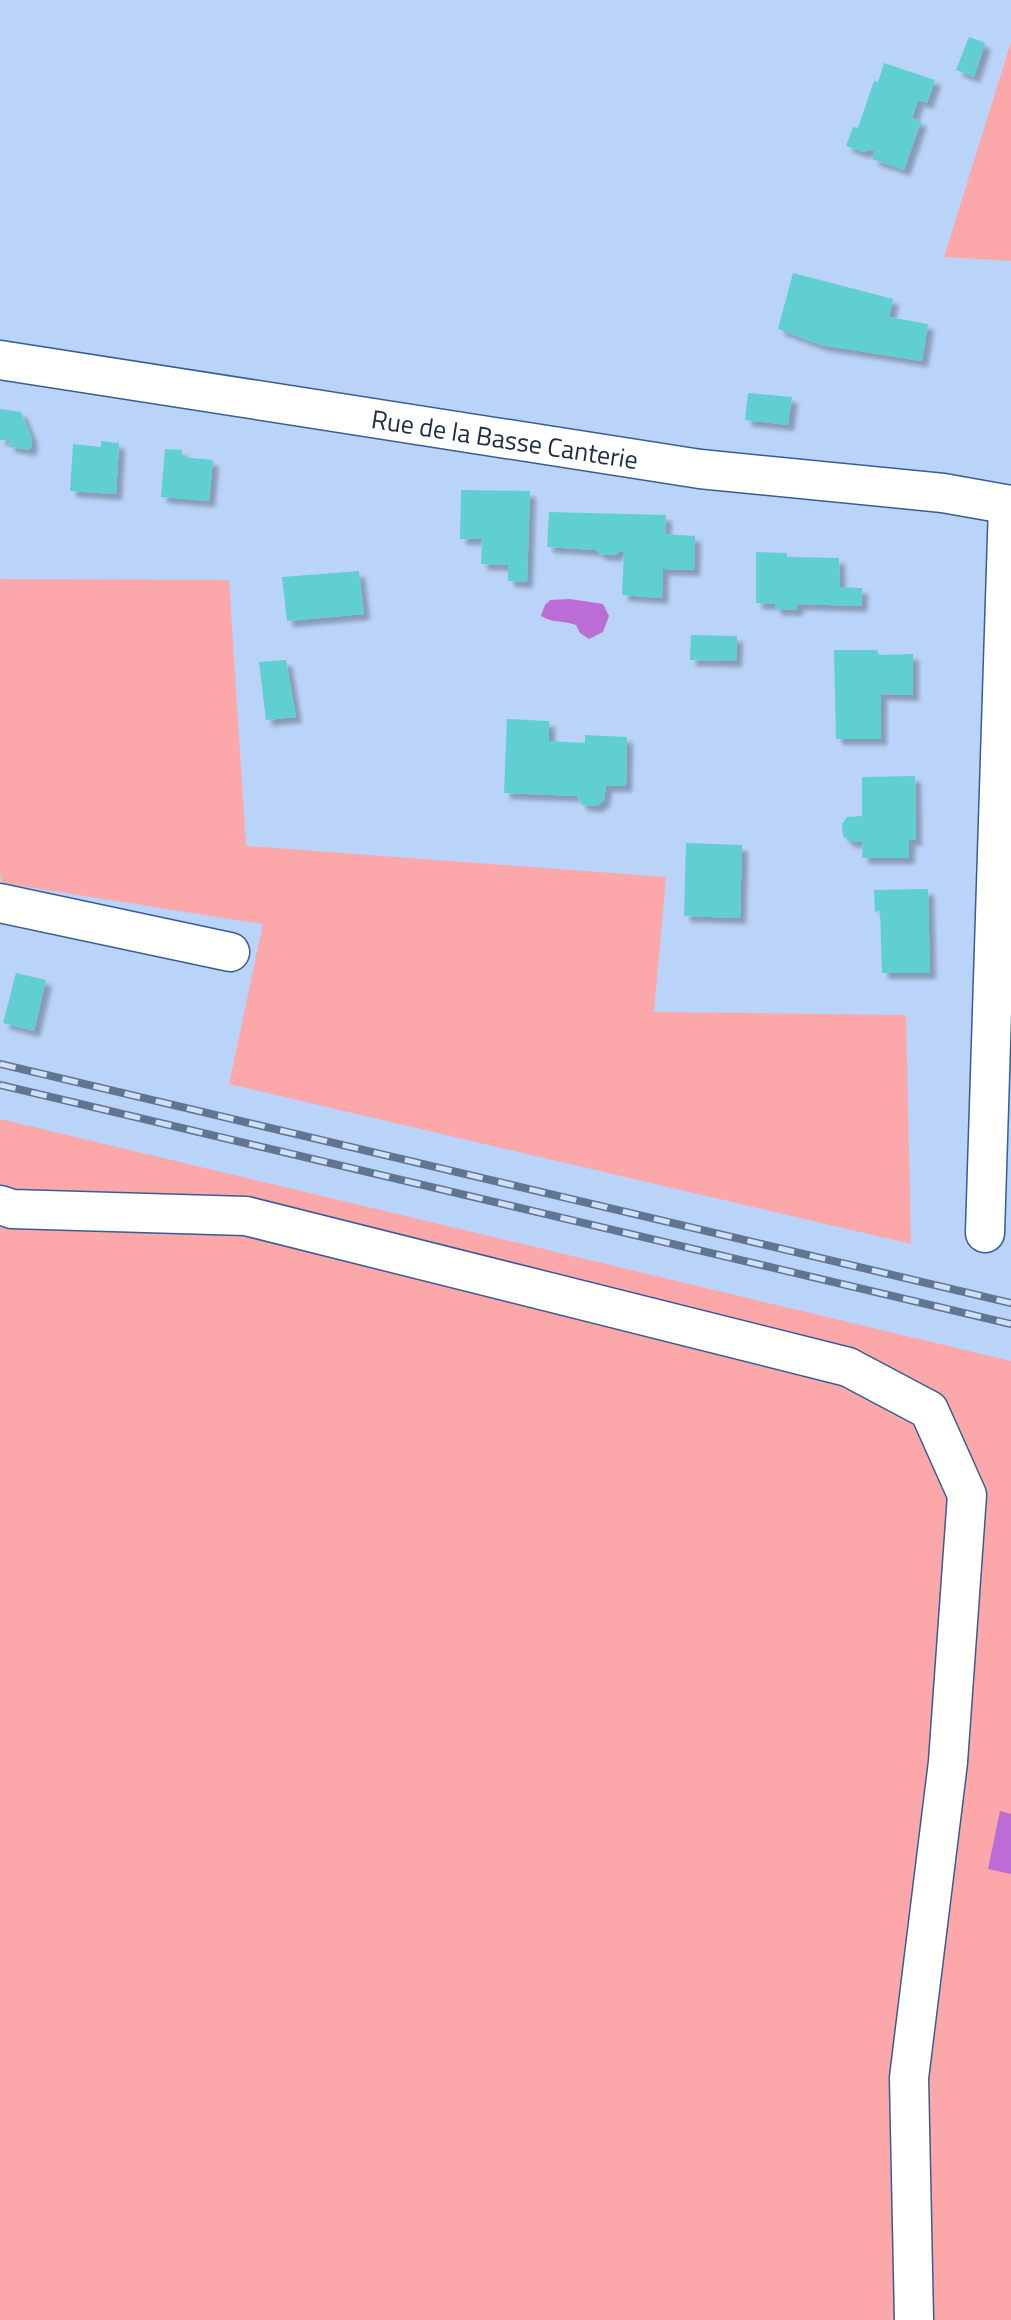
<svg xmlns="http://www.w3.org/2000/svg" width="1011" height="2320" viewBox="0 0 1011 2320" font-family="'Titillium Web',sans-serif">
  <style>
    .green { fill: #fca7aa }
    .water { fill: #bb6dd5 }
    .building { fill: #60cfd1; filter: url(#shadow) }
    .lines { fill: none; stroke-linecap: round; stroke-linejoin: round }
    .minor-casing { stroke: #385d92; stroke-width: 41 }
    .minor { stroke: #fff; stroke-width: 38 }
    .rail-casing { stroke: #617592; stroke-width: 8 }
    .rail { stroke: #cfe0f8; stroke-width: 5; stroke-dasharray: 16; stroke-linecap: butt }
    .labels { text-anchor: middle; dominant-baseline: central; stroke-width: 5; stroke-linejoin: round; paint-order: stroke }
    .street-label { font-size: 26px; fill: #1c2d44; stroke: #cfe0f8 }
  </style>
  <defs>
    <filter id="shadow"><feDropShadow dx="6" dy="6" stdDeviation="2" flood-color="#0004"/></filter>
  </defs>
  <rect width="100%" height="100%" fill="#bad3f8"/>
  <path class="green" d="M1011,42V261L944,257Z
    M0,579L229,580L246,846L666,877L654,1012L906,1015L911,1244L229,1084L263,924L2,883L0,871Z
    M0,1119L1011,1361V2320H0Z"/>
  <path class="water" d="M570,599L603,604L609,616L603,632L589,639L580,633L576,625C562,620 555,624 541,616L545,605L550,600Z
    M1000,1811L1011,1814V1874L988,1869Z"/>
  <path class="building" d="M969,37L985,43L974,77L956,70Z
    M884,63L935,80L927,103L918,100L912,118L921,121L904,170L872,159L875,151L869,150L863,152L846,146L853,127L858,128L874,81L878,82Z
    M793,273L893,299L889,317L928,324L922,361L821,345L778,329Z
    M748,393L792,397L788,425L745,420Z
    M0,409L21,412L31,436L32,446L29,450L8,446L10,440H0Z
    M101,441L119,443L116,494L70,491L73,444L101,447Z
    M165,449L182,450V457L213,460L209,501L161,497Z
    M461,490L530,491L527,582L508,581V565L481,564L482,539H460Z
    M549,512L666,515L665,534L695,536L694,570L663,569L662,598L622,595L624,552L620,551L615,555H609L600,554L596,550L547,547Z
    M756,552L787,553V557L839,558L840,587L862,588L861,606L797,604V610L775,609V604L756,603Z
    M359,571L364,614L287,621L282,577Z
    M691,635L737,636L736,661L690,660Z
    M834,650H877L879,655L913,654V695L881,694V739H836Z
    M286,660L296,717L266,720L259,662Z
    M507,719L549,721V741L585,743V735L627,737L626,786H606L604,800L597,806L582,805L577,796L504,793Z
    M915,776L916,840H909V858H862L863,841L850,842L843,836L842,824L847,817L862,816V777Z
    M686,843L742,845L740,918L684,916Z
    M928,889L930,973H882L880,911L875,912L874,890Z
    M16,973L46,980L34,1031L3,1023Z"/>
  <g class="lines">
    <defs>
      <g id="minor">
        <path id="s1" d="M0,360L700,469L943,493L1011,505"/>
        <path d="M0,903L230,952"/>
        <path d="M0,1205L12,1209L246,1216L848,1367L929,1410L967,1495L948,1762L909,2078L914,2320"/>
        <path d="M985,1233L1008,505"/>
      </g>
    </defs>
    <use href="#minor" class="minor-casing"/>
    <use href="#minor" class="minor"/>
    <defs>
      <path id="rail" d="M0,1064L1011,1303
        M0,1085L1011,1324"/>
    </defs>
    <use href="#rail" class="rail-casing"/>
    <use href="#rail" class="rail"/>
  </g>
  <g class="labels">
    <g class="street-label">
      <text stroke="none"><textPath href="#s1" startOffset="511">Rue de la Basse Canterie</textPath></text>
    </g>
  </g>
</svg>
